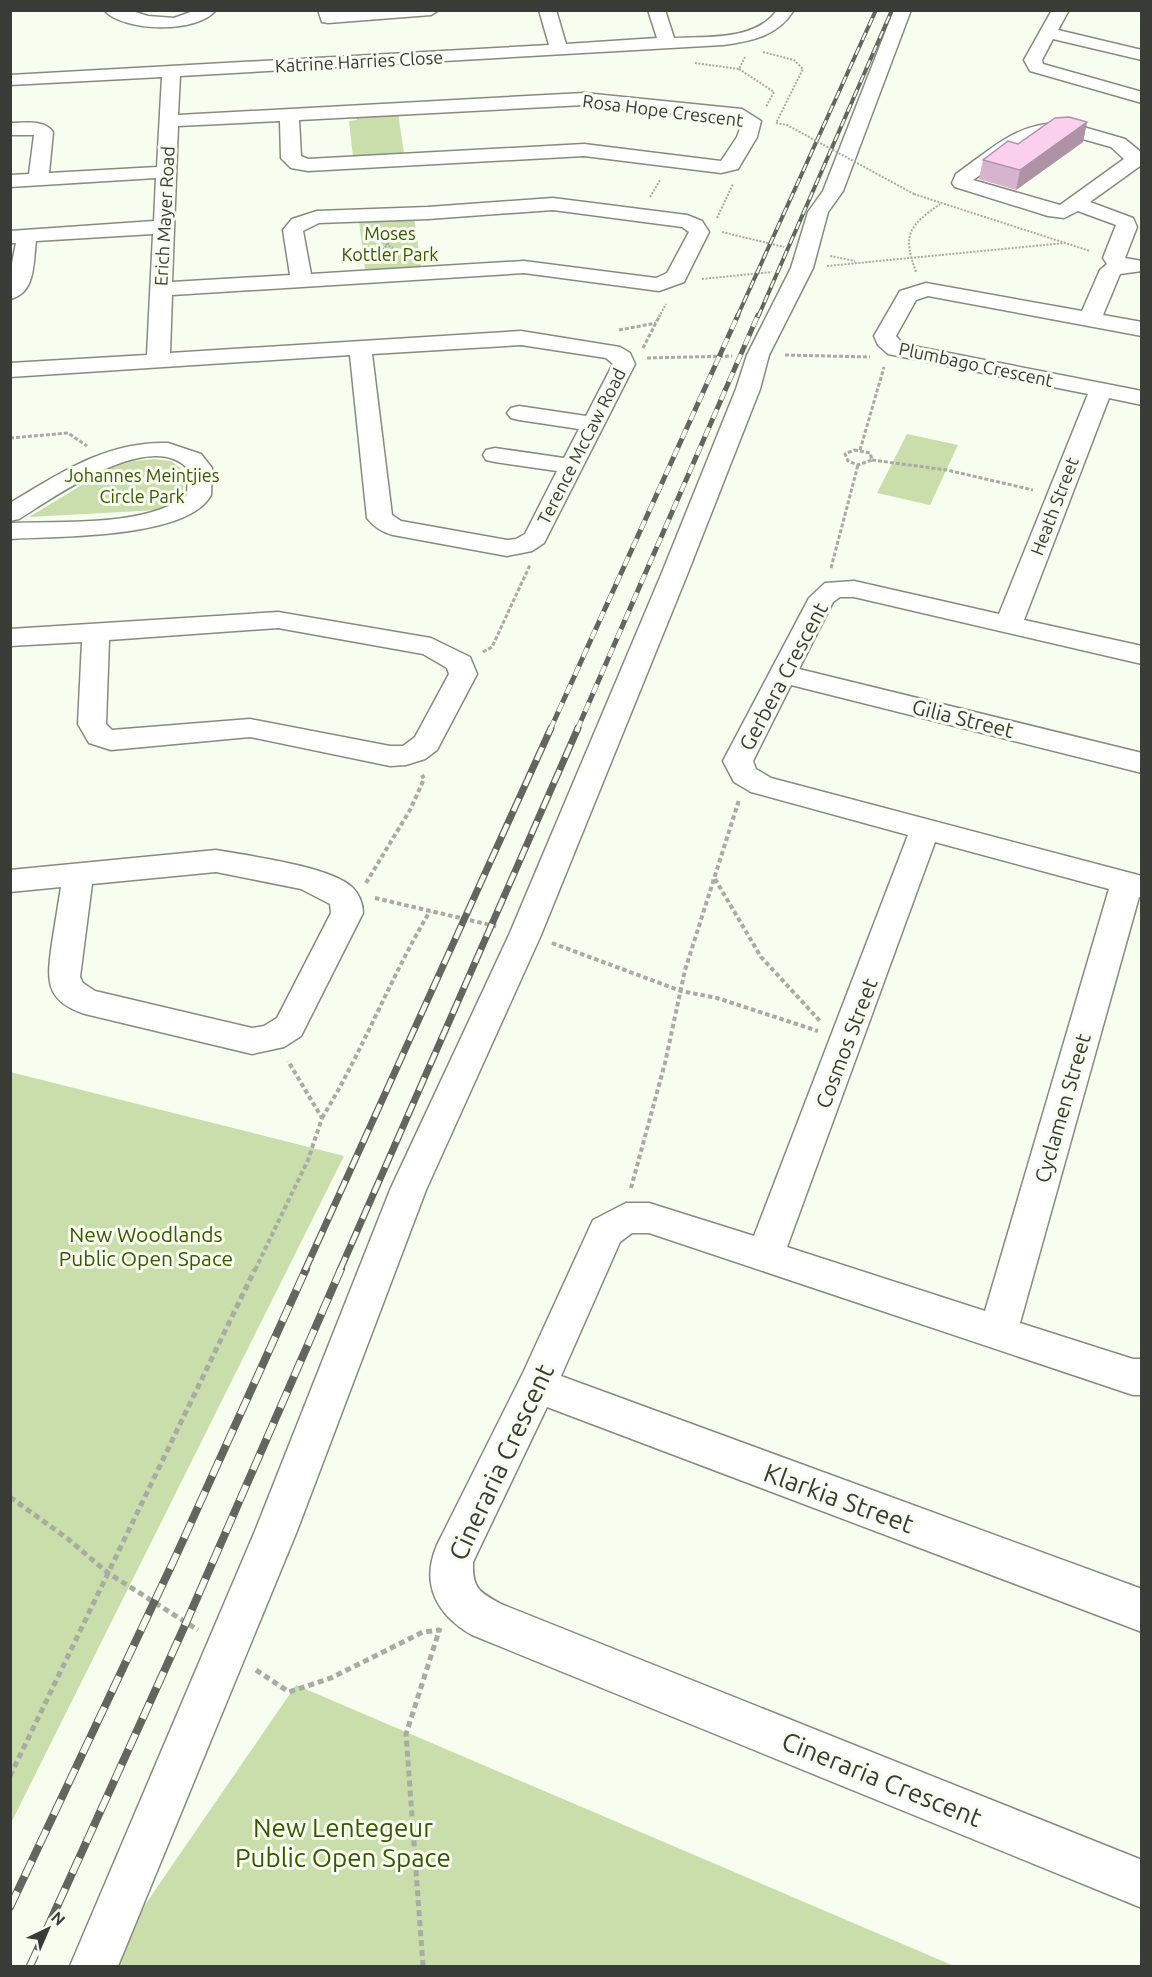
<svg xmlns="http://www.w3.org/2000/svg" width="1152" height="1977" viewBox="0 0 1152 1977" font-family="Ubuntu,sans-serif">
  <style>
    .green { fill: #c9deab }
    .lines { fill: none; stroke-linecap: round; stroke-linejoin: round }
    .minor-casing { stroke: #868b7e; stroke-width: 3 }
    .path-far3 { stroke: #a8aca2; stroke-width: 2; stroke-dasharray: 2 1.5; stroke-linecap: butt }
    .path-far2 { stroke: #a8aca2; stroke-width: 3; stroke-dasharray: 4 2; stroke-linecap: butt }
    .path-far1 { stroke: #a8aca2; stroke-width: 4; stroke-dasharray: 4.5 3; stroke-linecap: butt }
    .path { stroke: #a8aca2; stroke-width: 5; stroke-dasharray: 6 4; stroke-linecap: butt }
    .minor { fill: #fff; fill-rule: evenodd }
    .rail-far3-casing { stroke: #62665e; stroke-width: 4 }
    .rail-far2-casing { stroke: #62665e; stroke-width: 5 }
    .rail-far1-casing { stroke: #62665e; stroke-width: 7 }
    .rail-casing { stroke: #62665e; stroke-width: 8 }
    .rail-far3 { stroke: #f7fdef; stroke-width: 2; stroke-dasharray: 8; stroke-linecap: butt }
    .rail-far2 { stroke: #f7fdef; stroke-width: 4; stroke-dasharray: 10; stroke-linecap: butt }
    .rail-far1 { stroke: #f7fdef; stroke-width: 4.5; stroke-dasharray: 14; stroke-linecap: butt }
    .rail { stroke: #f7fdef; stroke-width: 6; stroke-dasharray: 17; stroke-linecap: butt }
    .path-bridge { stroke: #a8aca2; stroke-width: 2; stroke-dasharray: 2 1.5; stroke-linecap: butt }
    .wall { fill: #d8b3cd }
    .shaded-wall { fill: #b092a7 }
    .building { fill: #fbd0ee; stroke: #b092a7; stroke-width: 1.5 }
    .labels { text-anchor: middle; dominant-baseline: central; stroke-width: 6; stroke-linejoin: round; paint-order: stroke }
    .far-street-label { font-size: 18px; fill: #393c36; stroke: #f7fdef }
    .far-park-label { font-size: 18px; fill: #3d5500; stroke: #f7fdef }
    .street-label { font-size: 21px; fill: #393c36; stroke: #f7fdef }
    .park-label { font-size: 21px; fill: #3d5500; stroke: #f7fdef }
    .near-street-label { font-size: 26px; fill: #393c36; stroke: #f7fdef }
    .near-park-label { font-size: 26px; fill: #3d5500; stroke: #f7fdef }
  </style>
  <rect width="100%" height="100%" fill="#f7fdef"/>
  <path class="green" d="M398,113L404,154L353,157L349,121L357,120L356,115Z
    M414,217L421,266L365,270L359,221Z
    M907,434L958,445L930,505L877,493Z
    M154,459L171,461L184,471L183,493L175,503L158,510L29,517L110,468L134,461Z
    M10,1072L344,1156L11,1823H10Z
    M296,1685L954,1966H103Z"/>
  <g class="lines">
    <defs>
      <path id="minor" d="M104,10H129L148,16L174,18L196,10H216C197,34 123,32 104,10Z
        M318,10H439L431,15L328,23L322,22Z
        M539,10H556L566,44L657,38L648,10H665L674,38C706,36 756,41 777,10H794C778,36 752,41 723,45L180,76L178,115L584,93L742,109L761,121L757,137L738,169L721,173L584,156L308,171L291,168L281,158L280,121L178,126L172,282L290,275L283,230L292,219L317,211L428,207L553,198L687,215L702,221L709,232L684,282L659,291L524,273L172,295L170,353L521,331L620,347L630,353L635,364L544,543L532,551L507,556L393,535C382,532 374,527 367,518L350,355L10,377V363L147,355L153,234L36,241C33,263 36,293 10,299V273L16,243H10V231L154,221L156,178L10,187V175L29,174L34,135H10V123C25,123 44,119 53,132L49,173L157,167L162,77L10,85V75L549,45ZM584,105L737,120L742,123L737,137L721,161L584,144L308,159L301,156L299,120ZM553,210L682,227L689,232L667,273L656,278L524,261L311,274L303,231L319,223L428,219ZM521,345L606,358L613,364L586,416L519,406L511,408L507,413L511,418L519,420L579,429L564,458L495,448L486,450L483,455L486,460L495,462L557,471L525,534L516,539L507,540L401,521L392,515L372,354Z
        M894,10H911L843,191L828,212L813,268L769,355L760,389L687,575L541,935L426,1190L297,1531L118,1966H70L255,1531L390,1190L509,935L661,575L736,389L747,355L791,268L808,212L823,191Z
        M1052,10H1069L1058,30L1142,50V60L1053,39L1042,60L1043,64L1142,92V103L1030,71L1024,60Z
        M1066,122L1125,139L1142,153L1140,166L1090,202L1133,218L1137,227L1125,258L1142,261V271L1120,274L1103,315L1142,322V336L928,296L916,300L896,336L903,344L1142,391V405L1109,398L1024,620L1142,646V664L854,597H840L833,602L799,669L1142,753V773L791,685L753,761L756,769L771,778L1142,876V898L1139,897L1020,1323L1133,1359H1142V1395H1133L649,1233H632L620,1242L561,1376L1142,1589V1632L547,1407L473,1562C472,1588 479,1592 501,1604L1142,1860V1908L472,1635C437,1615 420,1584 437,1545L523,1373L593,1220L626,1203H649L754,1236L908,835L751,792L734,782L723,761L809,598L825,583L854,581L999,614L1088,394L888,354L878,345L874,336L900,291L926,283L1082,311L1100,270L1107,264L1103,258L1116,225L1078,211L1064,218L1048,216L955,187L952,183L956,174C997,145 1014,124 1066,122ZM1065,134L1111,147L1124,159L1060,205L973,180L1034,137ZM935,842L1109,889L985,1311L787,1247Z
        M168,443L201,454L212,468L211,495C188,539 56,536 10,539V523C60,521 148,527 187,495L188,469C151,427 53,498 19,519L10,521V503C60,473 107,441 168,443Z
        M278,612L431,638L470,657L477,674L437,750L425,759L406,765L390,766L250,737L111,750L89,743L78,724L82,642L10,646V629ZM278,628L423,654L447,668L449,674L415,737L403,746H390L250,719L112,730L106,724L109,640Z
        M216,850C249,856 329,866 352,887C359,894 363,904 363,913L301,1036L284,1047L252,1054L85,1014C44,1001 47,979 52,943C55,924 58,906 61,887L10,892V870ZM216,872L301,889L330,904L331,913L277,1018L264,1026L252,1028L95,991L83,983L80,977L92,884Z"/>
    </defs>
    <use href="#minor" class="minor-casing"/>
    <path class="path-far3" d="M763,52L794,60L803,69L776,123
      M695,63L739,69L745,57
      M739,69L774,92L766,107
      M914,194L1090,251
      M650,197L660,180
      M717,218L733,184
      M722,232L784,247
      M374,236L400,253
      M378,255L397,234
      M830,256L855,261
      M827,266L1065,243
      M916,272C902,234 909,226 940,204
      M702,279L772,272
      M659,317L666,304"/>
    <path class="path-far2" d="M619,330L656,323
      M643,348L660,315
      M785,355L870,357
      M647,358L732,356
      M10,438L68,433L87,446
      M854,450L870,453L872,460L858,465L848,461L845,454Z
      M860,450L884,367
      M872,460L947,470L1033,490
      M831,568L858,465
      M483,652L492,647L530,565"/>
    <path class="path-far1" d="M715,879L761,957L820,1021
      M366,883L410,810L424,779L422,775
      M375,898L499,927
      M552,943L681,991L717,998L818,1031
      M322,1118C363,1051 390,978 430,911
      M631,1188L665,1063L685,970L739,800
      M255,1270L308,1160L322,1118L288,1061"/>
    <path class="path" d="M10,1497L68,1539L108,1573L198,1630
      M256,1670L289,1692L331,1678L423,1632L440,1630
      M10,1776L255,1269
      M423,1966L406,1734L440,1628"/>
    <use href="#minor" class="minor"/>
    <defs>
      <path id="rail-far3" d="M737,317L876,10
        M758,317L892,10"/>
      <path id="rail-far2" d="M550,730L738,315
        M577,730L758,315"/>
      <path id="rail-far1" d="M305,1270L551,728
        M340,1270L578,728"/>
      <path id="rail" d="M10,1907L175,1558L306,1269
        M30,1966L186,1623L341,1269"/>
    </defs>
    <use href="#rail-far3" class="rail-far3-casing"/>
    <use href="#rail-far2" class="rail-far2-casing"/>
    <use href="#rail-far1" class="rail-far1-casing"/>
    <use href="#rail" class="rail-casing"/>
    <use href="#rail-far3" class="rail-far3"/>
    <use href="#rail-far2" class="rail-far2"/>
    <use href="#rail-far1" class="rail-far1"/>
    <use href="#rail" class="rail"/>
    <path class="path-bridge" d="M776,123L787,125L914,194"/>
  </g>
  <path class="wall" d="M1087,122L1083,142L1016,190L979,179L983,160Z"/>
  <path class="shaded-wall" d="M1087,122L1083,142L1016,190L1020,170Z"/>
  <path class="building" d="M1069,117L1087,122L1020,170L983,160L1008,141L1018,144L1055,118Z"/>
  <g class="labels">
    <g class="far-street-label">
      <text transform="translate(359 61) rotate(-3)">Katrine Harries Close</text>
      <text transform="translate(663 110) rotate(7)">Rosa Hope Crescent</text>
      <text transform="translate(164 216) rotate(-87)">Erich Mayer Road</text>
      <text transform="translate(976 364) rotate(12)">Plumbago Crescent</text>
      <text transform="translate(581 446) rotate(-63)">Terence McCaw Road</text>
      <text transform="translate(1054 506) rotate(-69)">Heath Street</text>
    </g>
    <g class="far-park-label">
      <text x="390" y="233">Moses<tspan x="390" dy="21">Kottler Park</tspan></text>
      <text x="142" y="475">Johannes Meintjies<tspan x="142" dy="21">Circle Park</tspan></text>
    </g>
    <g class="street-label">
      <text transform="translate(783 676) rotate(-62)">Gerbera Crescent</text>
      <text transform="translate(963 718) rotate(14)">Gilia Street</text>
      <text transform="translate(846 1043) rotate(-69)">Cosmos Street</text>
      <text transform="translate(1062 1108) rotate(-74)">Cyclamen Street</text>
    </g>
    <g class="park-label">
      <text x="146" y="1234">New Woodlands<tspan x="146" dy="24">Public Open Space</tspan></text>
    </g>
    <g class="near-street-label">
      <text transform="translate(501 1462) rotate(-65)">Cineraria Crescent</text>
      <text transform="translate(839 1498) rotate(20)">Klarkia Street</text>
      <text transform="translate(882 1779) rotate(22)">Cineraria Crescent</text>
    </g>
    <g class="near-park-label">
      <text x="343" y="1827">New Lentegeur<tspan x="343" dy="30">Public Open Space</tspan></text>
    </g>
  </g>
  <rect width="1152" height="1977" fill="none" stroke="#393c36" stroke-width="24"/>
  <g transform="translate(48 1929) rotate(44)" stroke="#f7fdef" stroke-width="4.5" paint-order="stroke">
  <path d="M0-4.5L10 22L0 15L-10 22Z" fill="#393c36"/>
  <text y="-9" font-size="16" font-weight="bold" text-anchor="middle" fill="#393c36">N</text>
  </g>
</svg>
